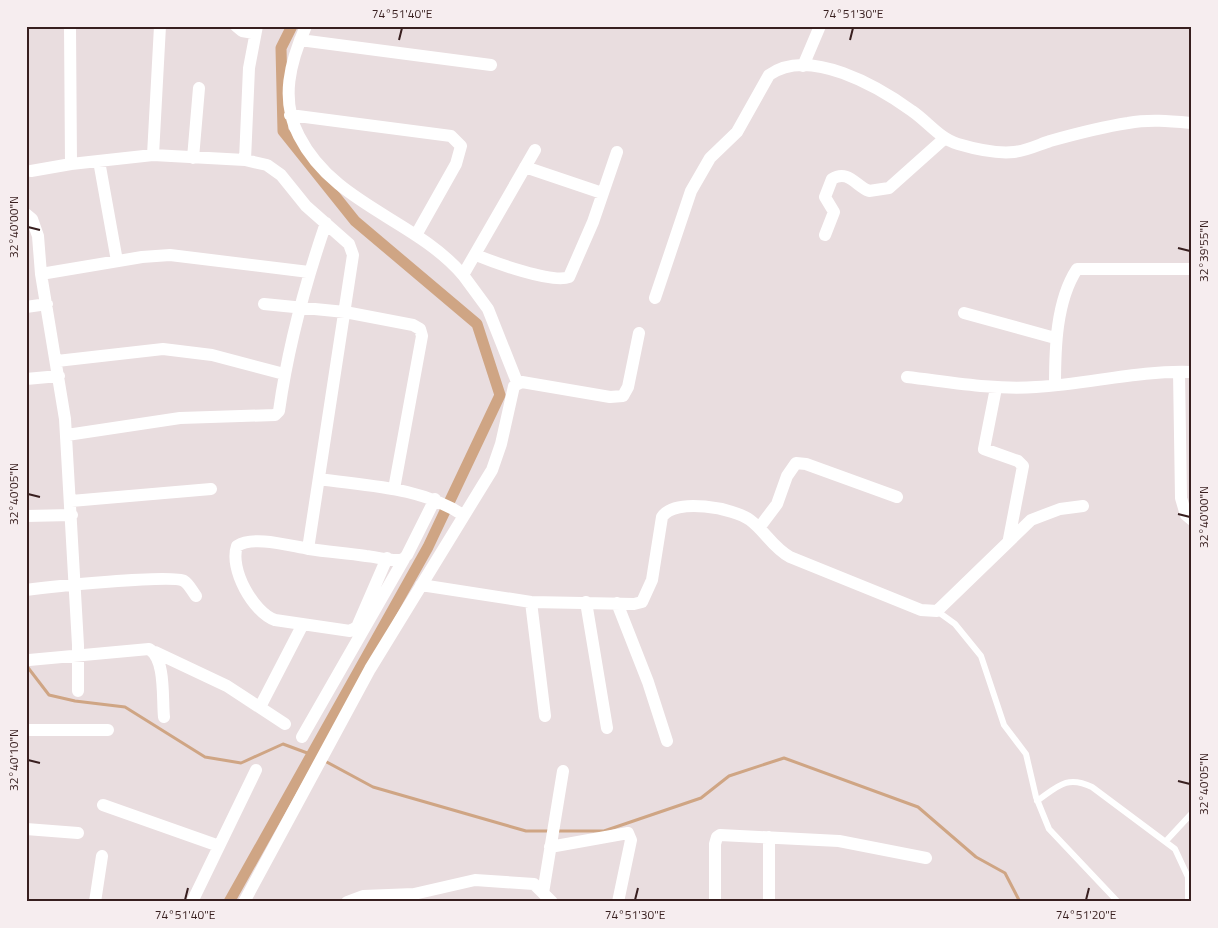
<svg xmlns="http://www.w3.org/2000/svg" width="1218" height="928" viewBox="0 0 1218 928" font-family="'Titillium Web',sans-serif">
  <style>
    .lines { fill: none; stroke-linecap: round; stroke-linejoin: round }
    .stream { stroke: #cfa584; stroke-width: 3 }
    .canal { stroke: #cfa584; stroke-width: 11 }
    .service { stroke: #fff; stroke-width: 6 }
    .minor { stroke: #fff; stroke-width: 12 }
    .ticks { fill: none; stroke: #381f1f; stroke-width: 2 }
    .neatline { fill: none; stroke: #381f1f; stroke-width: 2 }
    .ticks-label { font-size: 12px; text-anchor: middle; fill: #381f1f }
  </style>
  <rect width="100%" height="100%" fill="#e9dddf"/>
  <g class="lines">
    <path class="stream" d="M26,665L49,695L75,701L125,707L205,757L241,763L283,744L318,757
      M323,760L373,787L526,831H549
      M555,831H604L701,798L729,776L784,758L918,807L976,857L1005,873L1020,902"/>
    <path class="canal" d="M229,902L428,547L500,395L477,324L355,221L283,131L281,48L292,26"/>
    <path class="service" d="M937,611L955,624L981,656L1004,725L1026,754L1036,797L1049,829L1118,902
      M1037,801C1058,786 1067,775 1092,787L1175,849L1188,877V902
      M1166,841L1192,813"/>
    <path class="minor" d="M70,26L71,164
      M236,26L242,31L254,33
      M306,26C290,62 280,100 299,136C334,205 415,219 463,275
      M300,40L491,65
      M803,66L820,26
      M290,115L451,136L461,146L456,164L416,235
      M153,155L160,26
      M193,158L199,88
      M245,160L249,68L257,26
      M99,161L117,261
      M525,167L602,193
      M31,171L71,164L153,155L245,160L267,165L281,175L306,206L349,244L353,255L308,549
      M26,214L32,219L38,236L41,274L65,419L78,645V691
      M825,235L834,212L825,197L832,179C848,169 856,186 869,191L889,188L945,138
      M476,255C493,262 553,284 569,277L593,222L617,152
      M41,274L142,257L170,255L309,272
      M655,298L691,191L710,158L737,132L769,75C809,46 879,87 912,111C927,121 940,139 958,144C975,149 995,154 1014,152C1026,151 1038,145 1050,141C1075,134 1102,127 1128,123C1149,119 1170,121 1192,123
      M264,304L345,312L413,325L420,329L422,336L394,489
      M26,307L47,304
      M964,313L1055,338
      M57,361L163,349L212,355L284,374
      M1179,372L1181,498L1186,515L1192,520
      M907,377C950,382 993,390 1036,387C1089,384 1139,370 1192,372
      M26,379L59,376
      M517,382L488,309L463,275L535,150
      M1055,385C1055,349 1056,301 1077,269H1192
      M996,388L984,449L1018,461L1023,466L1009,539
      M67,435L180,418L275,415L279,411C288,347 305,284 326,223
      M319,479C368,486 421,487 463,515
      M71,501L211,489
      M26,516L72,515
      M759,528L777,504L787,476L796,463L806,464L897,497
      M387,558L357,627L350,631L275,620C253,612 229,569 237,546C254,535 290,546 309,549C328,552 347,553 366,556C376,557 387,560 397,560C402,560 404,559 407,555L435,499
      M421,585L531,602L634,604L642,602L652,580L662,517C675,497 734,508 750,520C765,531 773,548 790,557L921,610L937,611L1031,520L1060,509L1083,506
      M26,590C47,587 172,574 184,581C189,584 192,591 196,596
      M531,602L545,716
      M586,602L607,728
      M617,603L648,682L667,741
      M155,652L227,686L285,724
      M29,660L149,649C166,659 162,699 164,717
      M260,707L303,624
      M26,730H108
      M302,737L404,559
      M103,805L219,846
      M26,829L78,833
      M769,837V902
      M550,847L628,833L631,840L618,902
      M543,893L563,771
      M95,902L102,856
      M192,902L256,770
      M244,902L370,669L492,470L501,444L514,386L522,382L610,397L623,396L628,387L639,333
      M347,902L363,896L414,894L475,880L534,884L552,902
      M715,902V844L717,837L720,835L839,841L926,858"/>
  </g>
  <path class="ticks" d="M399,40L402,28M850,40L853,28M28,227L40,230M1178,248L1190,251M28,494L40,497M1178,514L1190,517M28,760L40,763M1178,781L1190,784M185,900L188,888M635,900L638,888M1086,900L1089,888"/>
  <rect width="1218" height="928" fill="none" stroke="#f6edef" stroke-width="55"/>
  <rect x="28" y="28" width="1162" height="872" class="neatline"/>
  <g class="ticks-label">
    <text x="402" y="18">74°51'40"E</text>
    <text x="853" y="18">74°51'30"E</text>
    <text transform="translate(14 227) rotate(-90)" y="4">32°40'00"N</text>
    <text transform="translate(1204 251) rotate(-90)" y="4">32°39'55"N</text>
    <text transform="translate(14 494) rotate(-90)" y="4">32°40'05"N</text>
    <text transform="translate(1204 517) rotate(-90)" y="4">32°40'00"N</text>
    <text transform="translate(14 760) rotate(-90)" y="4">32°40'10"N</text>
    <text transform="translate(1204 784) rotate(-90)" y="4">32°40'05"N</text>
    <text x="185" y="919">74°51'40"E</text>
    <text x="635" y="919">74°51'30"E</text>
    <text x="1086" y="919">74°51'20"E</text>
  </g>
</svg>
